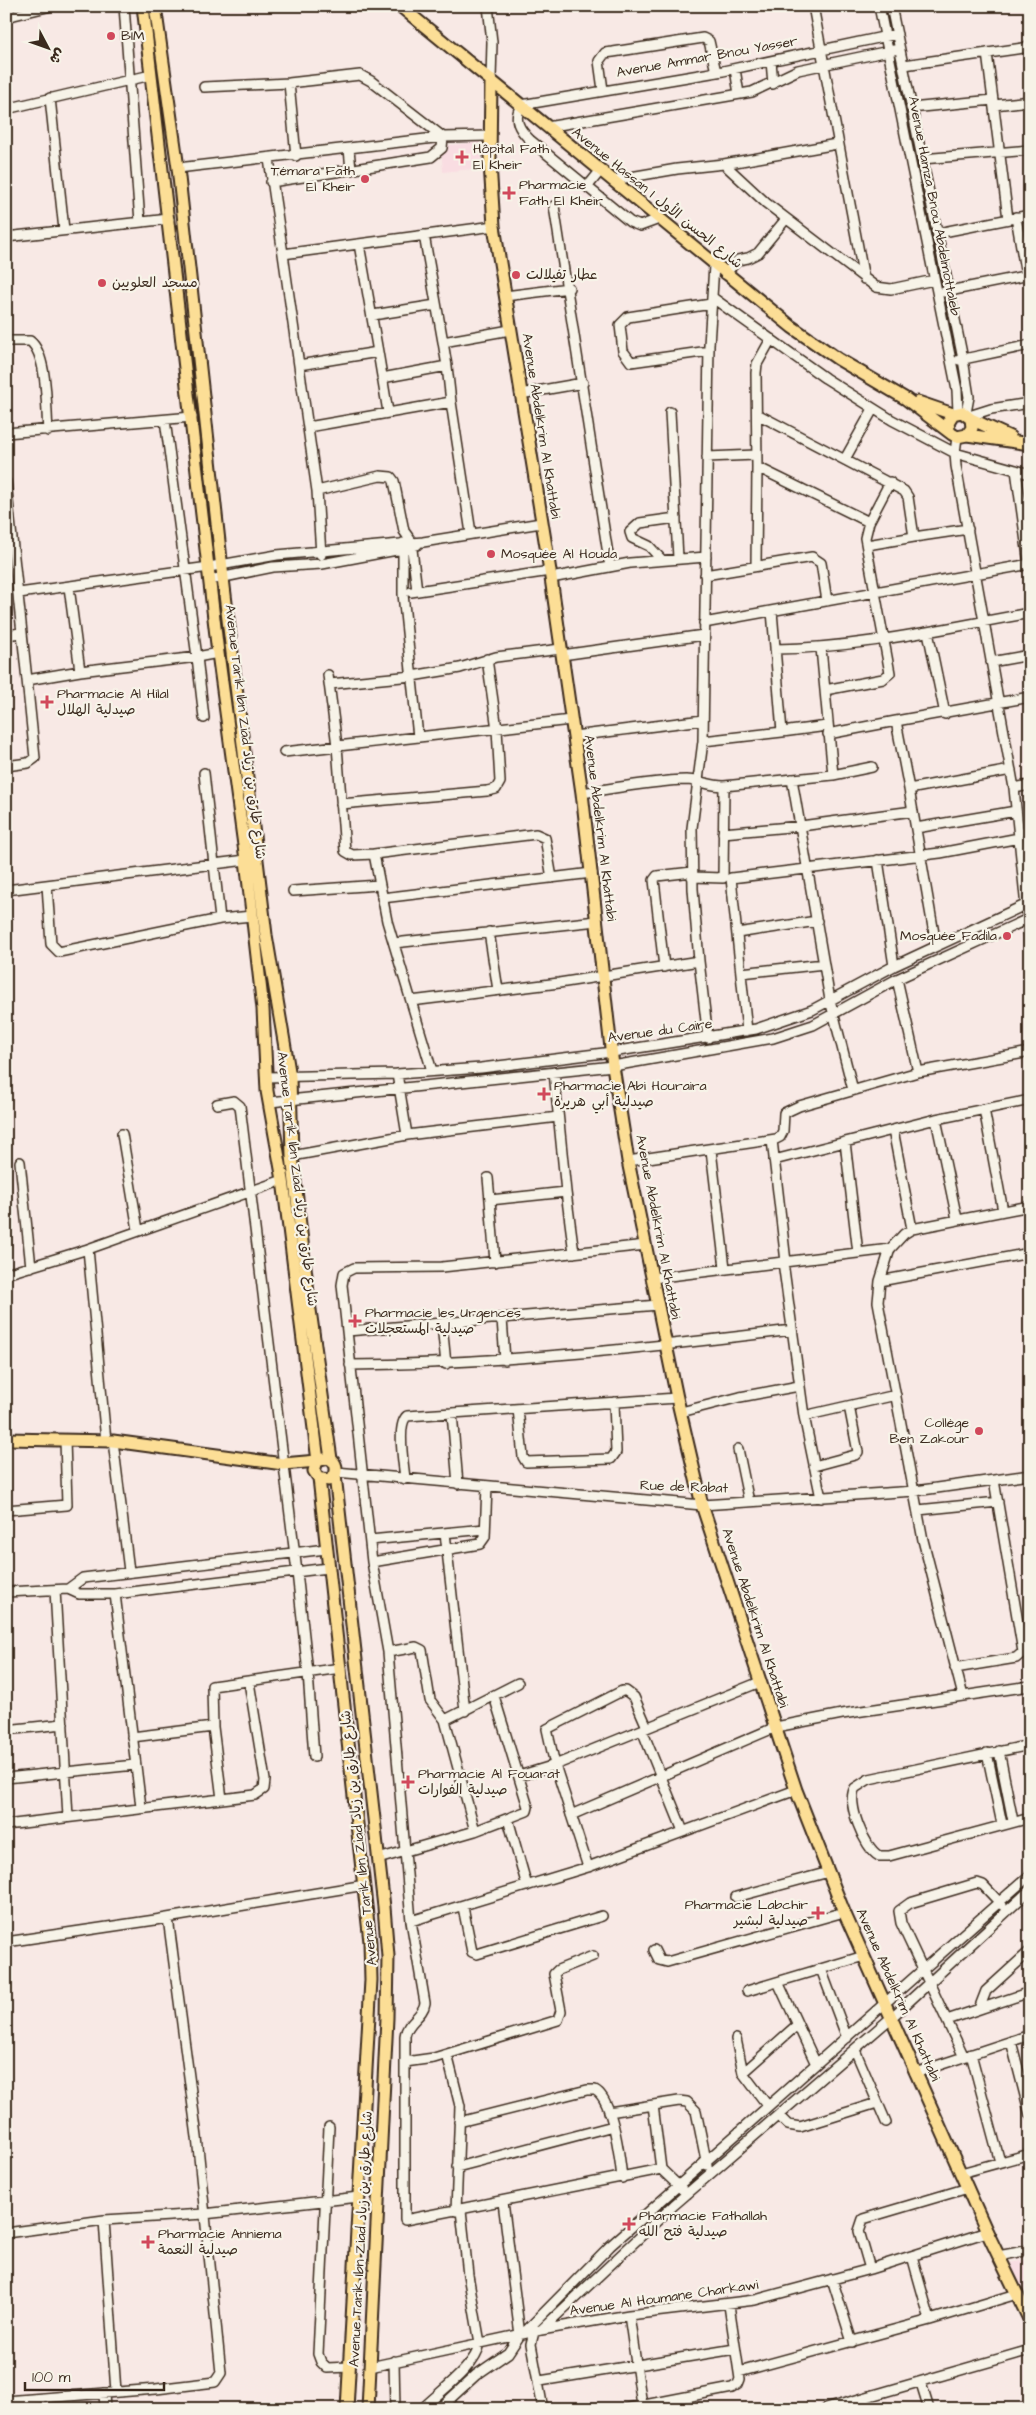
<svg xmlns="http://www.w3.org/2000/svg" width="1036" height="2415" viewBox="0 0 1036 2415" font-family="'Architects Daughter','Playpen Sans Arabic',sans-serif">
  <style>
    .built { fill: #f9dde2 }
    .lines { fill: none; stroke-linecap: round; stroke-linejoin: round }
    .minor-casing { stroke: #3b2a1e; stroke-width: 12 }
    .major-casing { stroke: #3b2a1e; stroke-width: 15 }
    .minor { stroke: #f7f3e8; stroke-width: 9 }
    .major { stroke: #fcde96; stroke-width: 11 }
    .poi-dot { fill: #d1495b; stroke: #f7f3e8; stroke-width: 2 }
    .labels { text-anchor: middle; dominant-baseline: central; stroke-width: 4.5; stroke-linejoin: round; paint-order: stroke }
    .poi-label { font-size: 14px; fill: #3b2a1e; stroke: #f7f3e8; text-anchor: start }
    .street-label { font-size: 14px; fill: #3b2a1e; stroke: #f7f3e8 }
  </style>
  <rect width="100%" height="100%" fill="#f8e9e5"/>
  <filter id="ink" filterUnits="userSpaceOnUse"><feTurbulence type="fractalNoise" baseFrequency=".02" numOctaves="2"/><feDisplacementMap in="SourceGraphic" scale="10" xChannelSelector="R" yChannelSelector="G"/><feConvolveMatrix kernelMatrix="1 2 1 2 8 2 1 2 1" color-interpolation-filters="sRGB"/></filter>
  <g filter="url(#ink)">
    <path class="built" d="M480,142L482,168L443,172L441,146Z
      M1030,2259V2303L1010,2263Z"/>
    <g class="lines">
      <defs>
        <path id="minor" d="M124,6L140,222
          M488,6L492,42L491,80
          M813,6L864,279
          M879,6L957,390L958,412
          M891,6L963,359L969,397L966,413
          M6,17L51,6
          M987,53L1008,219
          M771,61L773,84
          M904,65L1030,47
          M735,69L739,94
          M289,83L296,156
          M204,87L289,83L360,75L371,81L443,137L442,148L431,157L271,182
          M603,90L599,61L605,53L613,52L703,38L709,41L716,72
          M50,98L64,230
          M994,105L1030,101
          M911,108L993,100
          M6,109L151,75
          M547,127L752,92L798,70L894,50
          M349,149L351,170
          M269,159L283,254
          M922,159L1030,150
          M724,164L837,144
          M178,168L443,137L490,136
          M613,180L677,169L724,164L766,203L876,287L891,289L934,280
          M588,186L601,170
          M554,206L610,567
          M1016,217L1026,276
          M659,219L640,226L630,222L530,140C519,129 513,120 521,105L723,71L897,34
          M938,233L1030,215
          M424,235L443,342L510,330
          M6,237L169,219
          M725,274L738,260L748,258L758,253L786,219
          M944,292L1030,275
          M505,296L569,288
          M713,298L825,378L892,420L955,453L1030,474
          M373,315L436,305
          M771,339L757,364L756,373L757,467L869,522L890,482
          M6,341H30C48,355 46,408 48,431
          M443,342L447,366
          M709,351L631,362L623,351L620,325L628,317L711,304
          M378,352L388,412
          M959,360L1030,345
          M299,365L378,352L359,244
          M520,394L583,383
          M451,402L471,533
          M670,412L678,558
          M757,414L904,491L908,497L914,537L968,529
          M969,416L991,409L1030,403
          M308,427L451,402L447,366L382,378
          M6,433L192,417
          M957,437L955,453L956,466L1014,788L1030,947
          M707,457L756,455
          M845,459L873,409
          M1016,470L1029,564
          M6,482L27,680L80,671L197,657L165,420
          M317,491L321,555
          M403,543V594L418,737
          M867,545L914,537
          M661,559L649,546L632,538L630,532L640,523L676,518
          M756,566L757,467
          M705,575L812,557L821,563L827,601
          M551,578L630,563L706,557
          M210,580L273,567L322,564L402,549L417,545
          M69,587L80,671
          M417,591L411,541L404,531L394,481L391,477L380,476L317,491L283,254L494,226
          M411,592L550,571
          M19,593L209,567L277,555L423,542L541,523
          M704,623L1030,564
          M928,632L945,714
          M6,635L21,633
          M775,649C861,648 945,628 1030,613
          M562,655L704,635
          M991,662L1030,655
          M328,675L337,746L345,851L352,855L374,854
          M330,684L412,676L460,668L496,657L561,649
          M825,690L883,679L890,673L865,538L869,522
          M204,718L197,657L218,653
          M896,721L1030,697
          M782,732L827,726
          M828,734L896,721L909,789
          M574,736L703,720
          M703,741L782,732L772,611
          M284,752L571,720
          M6,766L28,763L35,758L27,680
          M204,773L220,919
          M833,775L872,767
          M792,779L830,1000L853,1090
          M1014,788L1030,785
          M582,793C616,788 651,781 686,780C699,780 710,786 724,786L833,775L821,648
          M341,804L487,791L496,789L500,782L497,729L487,659
          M916,828L1016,811
          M723,833L801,826L913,811
          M1019,833L1030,830
          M878,860L894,966
          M692,877L723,878L724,786
          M47,885L51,944L59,952L220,919L252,916
          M6,890L246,860
          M293,891L379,885
          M382,898L592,873
          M489,932L498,990
          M737,933L817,921
          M394,943L597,921
          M936,945L909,789L1011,770
          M699,961L708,1038
          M664,967L654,880L657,876L692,872
          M741,973L824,964
          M897,979L918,1072
          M411,1001L559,983L699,961L693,889L692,828L703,741L709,345L714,265
          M747,1031L731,878L940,853L1019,838
          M432,1071L387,921L374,854L536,834L545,838L552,878
          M554,1072L566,1192
          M397,1074L407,1135
          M266,1077L397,1074L481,1068L612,1052L756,1029L812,1010L894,966L1025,905L1030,907
          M270,1102L613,1066L773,1038L813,1025L897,979L1030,918
          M217,1104L234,1101L240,1106L297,1572L308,1673L314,1757
          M984,1109L1003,1211
          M936,1119L957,1219
          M893,1130L912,1229
          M122,1134L138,1230
          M772,1140L786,1262
          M845,1142L858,1253
          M711,1150L725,1268
          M292,1156L407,1135L558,1117
          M774,1160L936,1119L1030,1100
          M628,1161L776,1139L780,1137L783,1131L784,1113L799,1106L918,1072L1030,1052
          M20,1162L31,1267
          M488,1178L490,1200
          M646,1245L442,1267L354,1268L344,1273L342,1285L372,1562L388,1652L411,1921L425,2003C423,2017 407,2021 405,2036V2220L661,2169L687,2194
          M495,1262L490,1200L566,1192L574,1253
          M783,1262L804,1416L821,1498
          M6,1274L88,1249
          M653,1278L890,1249
          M880,1281L1030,1253
          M502,1319L505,1360
          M442,1324L446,1364
          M347,1331L658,1305
          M350,1365C499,1364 645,1348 792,1330
          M518,1409L523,1457L526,1462L611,1459L616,1452L614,1402
          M681,1412L740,1397L799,1386
          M452,1413L458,1484
          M804,1416L896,1395
          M106,1441L88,1249L283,1180
          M113,1441L129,1571
          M738,1449L749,1502
          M814,1466L855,1455L858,1452L849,1406
          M336,1472L702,1505L915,1491L1030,1475
          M405,1479C404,1465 396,1425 407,1416L677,1398
          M6,1510L67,1505L65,1440
          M918,1510L998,1502
          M445,1533L465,1711
          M370,1540L485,1529
          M372,1562L480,1544L485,1537L487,1486
          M68,1589L83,1578L326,1549
          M55,1590L68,1817
          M6,1592L68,1589L79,1594H115L328,1568
          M115,1594L141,1807
          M388,1652L416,1647L422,1650L430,1700L445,1720
          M955,1668L1016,1658L1023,1652L994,1480
          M963,1696L923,1540L878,1302L880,1281L890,1249L904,1234L912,1229L1030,1206
          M6,1730L63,1724
          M642,1730L683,1831
          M132,1737L213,1727
          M1030,1745L869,1779L855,1788C846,1802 864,1848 879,1856H889L1030,1818
          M999,1751L1013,1821
          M987,1753L1002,1824
          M519,1776L555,1765L760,1682
          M6,1778L135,1765
          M222,1799L213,1727L212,1686L341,1668
          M571,1815L776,1727L842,1714L1030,1686
          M508,1819L527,1886
          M6,1825L255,1795L264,1789L265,1780L249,1682
          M475,1831L445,1720L518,1683
          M378,1859L475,1831L527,1811L528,1807L494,1696
          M588,1867L555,1765L547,1729L622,1691H626L634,1697L647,1727
          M736,1897L829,1872
          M463,1907L472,1952L477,1954L602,1916
          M411,1921L588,1867L796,1790
          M6,1942L155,1920L365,1885
          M654,1950L659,1960L667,1962L844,1912
          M821,1969L847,2038
          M778,1982L816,2064
          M747,1991L864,1956
          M979,2009L986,1991L1030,1951
          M947,2020L1030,1992
          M736,2039L743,2073L768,2106
          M1011,2041L1030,2115
          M855,2050L886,2122
          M447,2054L460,2106L456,2211
          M971,2054L1000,2162
          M964,2057L901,1923L899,1911L910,1903L977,1883L983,1885L1002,1905
          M405,2062L434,2058L558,2020L561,2011L554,1974L558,1970L593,1956
          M743,2073L797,2025
          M915,2073L1030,2035
          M653,2105L661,2169
          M609,2112L679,2101L687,2102L696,2111L707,2165
          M779,2116L788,2125L800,2127L877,2103
          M459,2122L587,2090H595C613,2099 620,2159 622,2178
          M329,2127L318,2354L321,2362L327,2368L350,2367
          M457,2167L613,2126
          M961,2173L1030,2154
          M104,2220L116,2392
          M6,2233L104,2220L204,2214L359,2197
          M912,2256L930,2320
          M998,2256L1030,2250
          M870,2269L859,2231L863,2219L968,2188
          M832,2279L852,2342
          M629,2315L642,2405
          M541,2330L674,2205L892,2017L1030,1890
          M534,2332L531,2344L543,2409
          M523,2334L610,2246L1030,1875
          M394,2361L395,2409
          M370,2367L541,2330L629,2315L755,2300L870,2269L987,2232
          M739,2372L930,2320L1017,2294
          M540,2381L735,2349
          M921,2383L929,2409
          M104,2393L105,2409
          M867,2397L870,2409
          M6,2401L156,2389L215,2382L221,2373L197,2137L168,1918
          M422,2409C439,2392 476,2367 480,2343L468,2275L461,2210
          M439,2409L476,2375L508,2353L520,2335L503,2202
          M624,2409L732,2388L738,2384L740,2379L729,2305
          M825,2409L1030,2350"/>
        <path id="major" d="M143,6L218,653L246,860L263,1009L267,1091L283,1180L318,1461
          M155,6L178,168L223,578L266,935L290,1077L292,1156L310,1310L331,1459
          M400,6L792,327L838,359L906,399L952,434L957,437L967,435L972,428L971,419L962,412L953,414L948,422L949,430
          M491,80L490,163L494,226L550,571L582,793L613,1066L628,1161L677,1398L702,1505L796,1790L844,1912L987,2232L1030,2321
          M918,402L953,414
          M971,419L1010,437
          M967,435L1030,444
          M6,1439L113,1441L283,1464L317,1461
          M335,1475L328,1480L319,1478L314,1471L317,1461L328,1458C335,1461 338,1467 335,1475L384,1907L388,1956L387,2018L368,2409
          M319,1478L370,1942L371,1980L347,2409"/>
      </defs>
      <use href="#minor" class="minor-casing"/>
      <use href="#major" class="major-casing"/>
      <use href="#minor" class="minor"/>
      <use href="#major" class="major"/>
    </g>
  </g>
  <g class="poi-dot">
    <circle cx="111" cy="36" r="5"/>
    <path d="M459.5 149.5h5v5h5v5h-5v5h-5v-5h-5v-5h5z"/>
    <circle cx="365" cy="179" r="5"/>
    <path d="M506.5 185.5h5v5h5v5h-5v5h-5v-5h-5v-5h5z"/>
    <circle cx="516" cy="275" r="5"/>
    <circle cx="102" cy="283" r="5"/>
    <circle cx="491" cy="554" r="5"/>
    <path d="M44.5 694.5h5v5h5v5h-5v5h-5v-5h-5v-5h5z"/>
    <circle cx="1007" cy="936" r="5"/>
    <path d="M541.5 1086.5h5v5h5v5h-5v5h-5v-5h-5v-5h5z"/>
    <path d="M352.5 1313.5h5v5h5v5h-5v5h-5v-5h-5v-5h5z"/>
    <circle cx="979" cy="1431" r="5"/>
    <path d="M405.5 1774.5h5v5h5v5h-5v5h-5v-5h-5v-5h5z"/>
    <path d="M815.5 1905.5h5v5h5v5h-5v5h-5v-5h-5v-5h5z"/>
    <path d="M626.5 2216.5h5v5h5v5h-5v5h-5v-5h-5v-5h5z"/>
    <path d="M145.5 2234.5h5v5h5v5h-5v5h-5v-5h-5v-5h5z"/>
  </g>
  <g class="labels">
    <g class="poi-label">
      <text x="121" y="36">BIM</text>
      <text x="473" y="149">Hôpital Fath<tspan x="473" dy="16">El Kheir</tspan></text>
      <text x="355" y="171" text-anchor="end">Témara Fath<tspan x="355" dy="16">El Kheir</tspan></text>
      <text x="519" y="185">Pharmacie<tspan x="519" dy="16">Fath El Kheir</tspan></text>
      <text x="526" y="275">عطار تفيلالت</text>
      <text x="112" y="283">مسجد العلويين</text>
      <text x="501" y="554">Mosquée Al Houda</text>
      <text x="57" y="694">Pharmacie Al Hilal<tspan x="57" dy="16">صيدلية الهلال</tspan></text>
      <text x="997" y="936" text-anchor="end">Mosquée Fadila</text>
      <text x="554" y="1086">Pharmacie Abi Houraira<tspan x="554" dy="16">صيدلية أبي هريرة</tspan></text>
      <text x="365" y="1313">Pharmacie les Urgences<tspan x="365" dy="16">صيدلية المستعجلات</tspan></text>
      <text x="969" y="1423" text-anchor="end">Collège<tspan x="969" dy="16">Ben Zakour</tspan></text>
      <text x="418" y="1774">Pharmacie Al Fouarat<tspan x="418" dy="16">صيدلية الفوارات</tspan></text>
      <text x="808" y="1905" text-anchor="end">Pharmacie Labchir<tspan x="808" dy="16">صيدلية لبشير</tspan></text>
      <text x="639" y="2216">Pharmacie Fathallah<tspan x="639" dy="16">صيدلية فتح الله</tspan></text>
      <text x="158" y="2234">Pharmacie Anniema<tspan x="158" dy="16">صيدلية النعمة</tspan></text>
    </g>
    <g class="street-label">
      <text transform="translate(707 57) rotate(-10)">Avenue Ammar Bnou Yasser</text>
      <text transform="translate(657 198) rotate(39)">Avenue Hassan I شارع الحسن الأول</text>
      <text transform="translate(934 206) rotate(79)">Avenue Hamza Bnou Abdelmottaleb</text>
      <text transform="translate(541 426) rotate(81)">Avenue Abdelkrim Al Khattabi</text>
      <text transform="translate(245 732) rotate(83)">Avenue Tarik Ibn Ziad شارع طارق بن زياد</text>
      <text transform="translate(600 828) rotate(83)">Avenue Abdelkrim Al Khattabi</text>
      <text transform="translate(660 1031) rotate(-8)">Avenue du Caire</text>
      <text transform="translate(297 1179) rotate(83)">Avenue Tarik Ibn Ziad شارع طارق بن زياد</text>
      <text transform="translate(658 1227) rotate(79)">Avenue Abdelkrim Al Khattabi</text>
      <text transform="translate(684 1487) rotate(2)">Rue de Rabat</text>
      <text transform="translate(755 1618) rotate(72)">Avenue Abdelkrim Al Khattabi</text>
      <text transform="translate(359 1838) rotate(-96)">Avenue Tarik Ibn Ziad شارع طارق بن زياد</text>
      <text transform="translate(898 1995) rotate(66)">Avenue Abdelkrim Al Khattabi</text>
      <text transform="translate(361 2239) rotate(-87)">Avenue Tarik Ibn Ziad شارع طارق بن زياد</text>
      <text transform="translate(664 2298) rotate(-8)">Avenue Al Houmane Charkawi</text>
    </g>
  </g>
  <rect width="1036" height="2415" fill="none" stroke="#f7f3e8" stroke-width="25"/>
  <rect x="12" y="12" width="1011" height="2390" fill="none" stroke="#3b2a1e" stroke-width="2" filter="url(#ink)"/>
  <g transform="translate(48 48) rotate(131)" stroke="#f7f3e8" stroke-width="4" paint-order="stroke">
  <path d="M0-4L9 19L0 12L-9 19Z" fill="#3b2a1e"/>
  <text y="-8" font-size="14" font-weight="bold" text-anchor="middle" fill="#3b2a1e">ش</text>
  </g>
  <path d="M25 2382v8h139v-8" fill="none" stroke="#3b2a1e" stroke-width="2.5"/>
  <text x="32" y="2382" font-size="15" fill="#3b2a1e" stroke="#f7f3e8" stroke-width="4" paint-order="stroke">100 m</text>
</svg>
